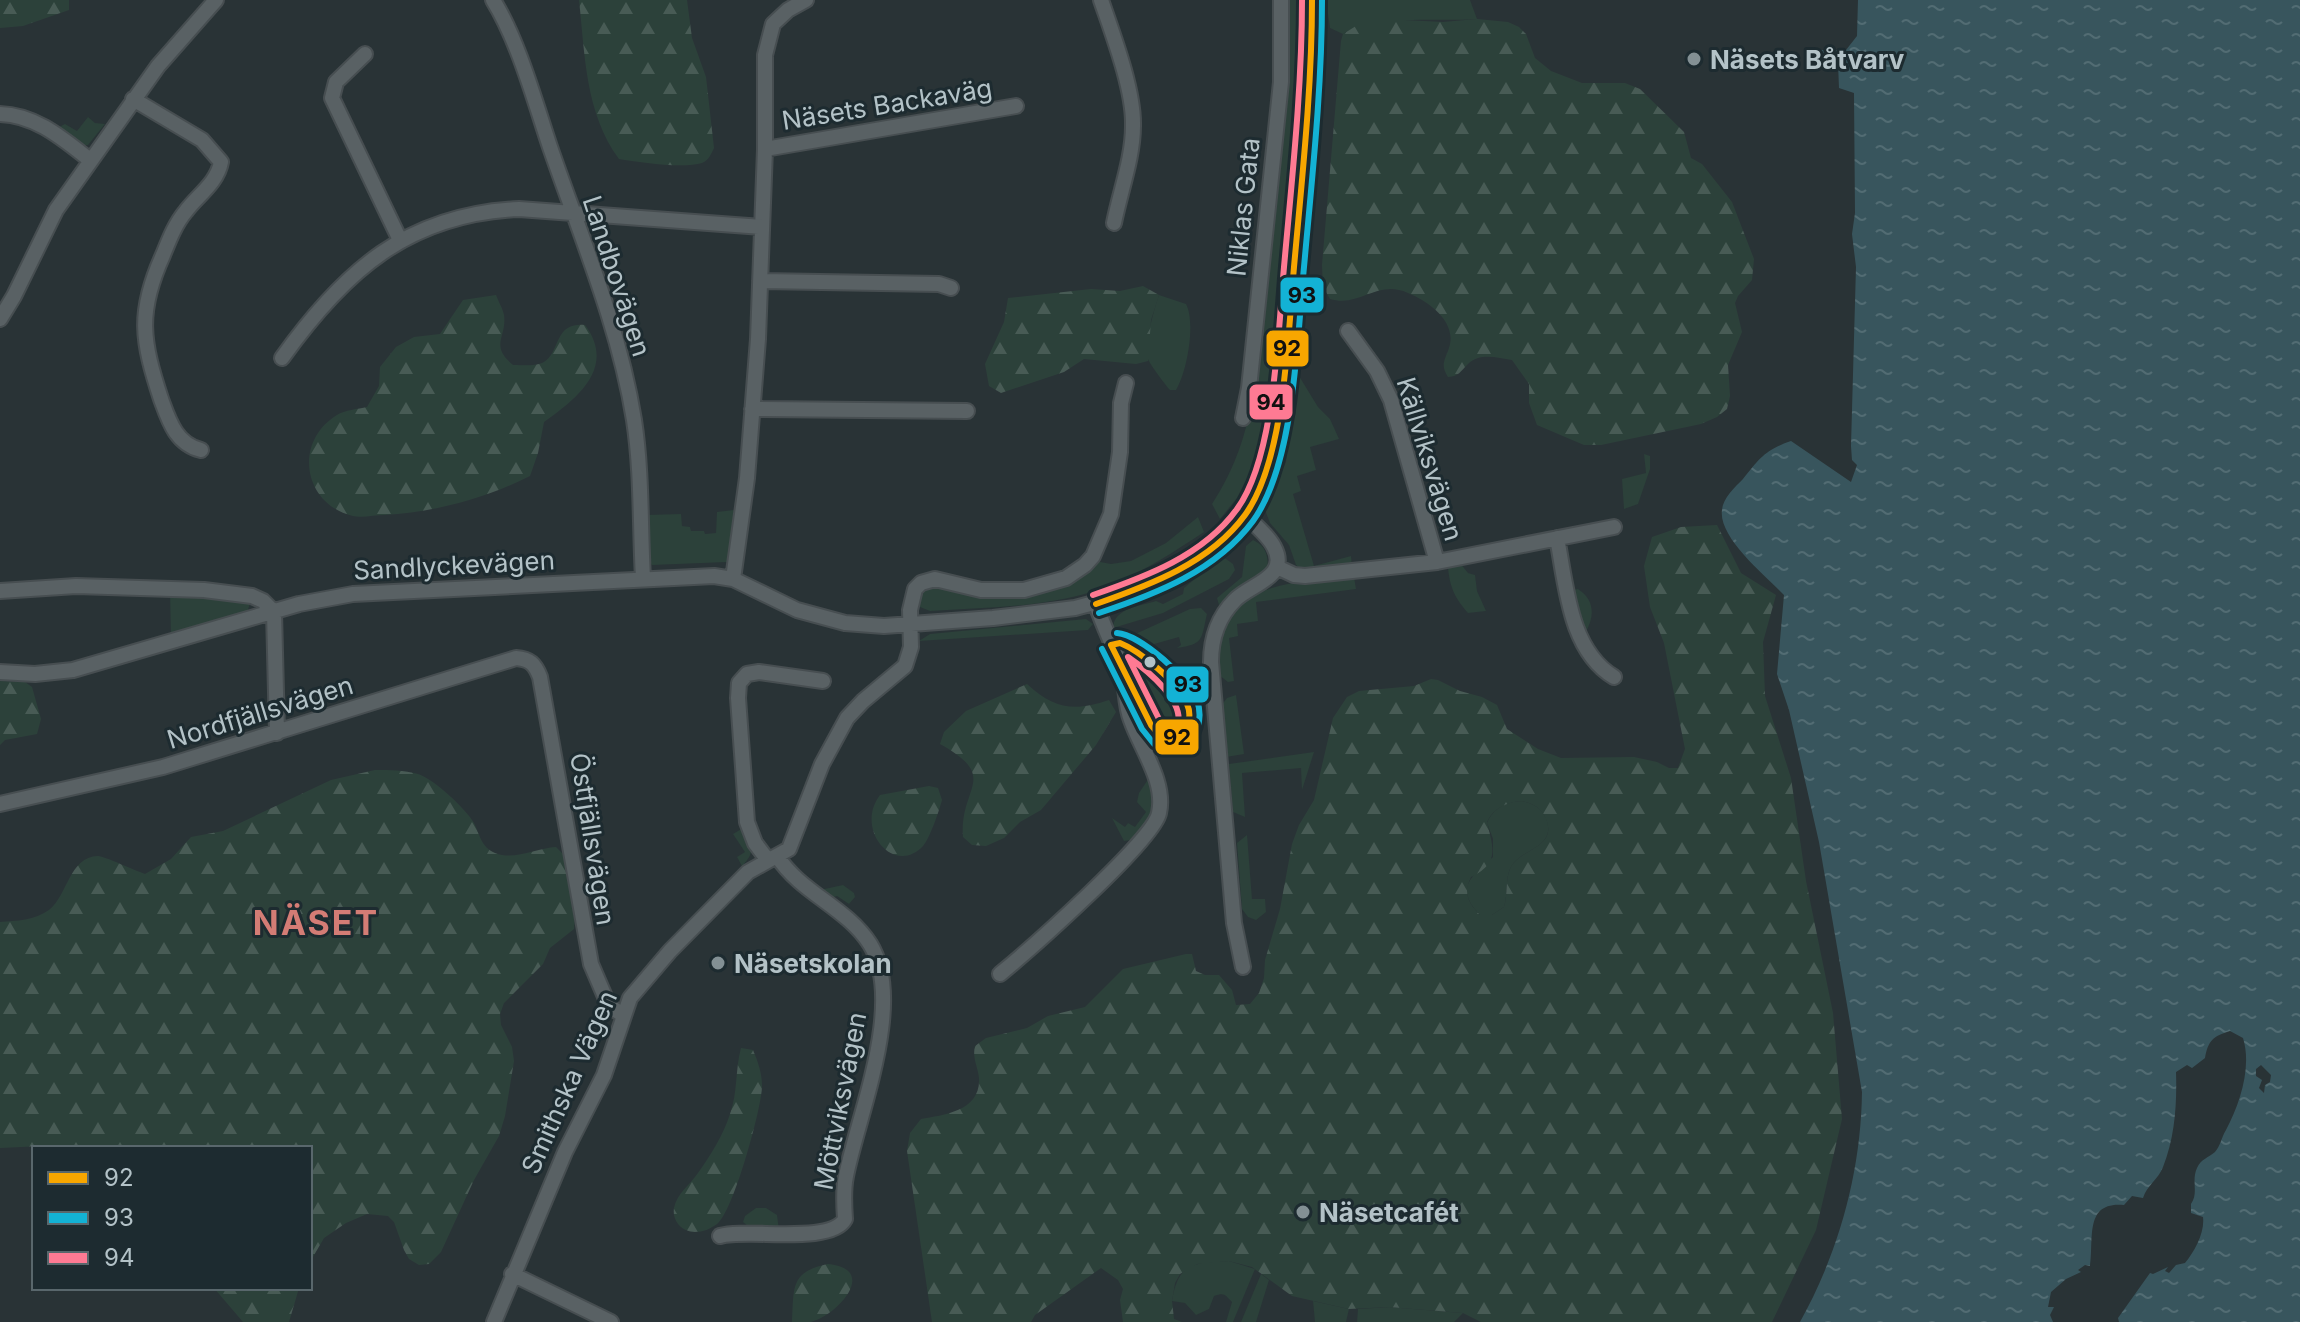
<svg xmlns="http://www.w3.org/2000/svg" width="2300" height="1322" viewBox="0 0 2300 1322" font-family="Inter,sans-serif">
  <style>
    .green { fill: #2c413a }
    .forest { fill: url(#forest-firs); fill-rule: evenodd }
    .water { fill: url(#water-ripples); fill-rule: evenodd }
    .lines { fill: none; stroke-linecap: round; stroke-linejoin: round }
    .minor-casing { stroke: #474e51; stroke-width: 18 }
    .minor { stroke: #596164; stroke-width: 14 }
    .bus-1-casing { stroke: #1d2b30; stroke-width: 12 }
    .bus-2-casing { stroke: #1d2b30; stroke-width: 12 }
    .bus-3-casing { stroke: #1d2b30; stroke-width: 12 }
    .bus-1 { stroke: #f7a600; stroke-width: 6 }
    .bus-2 { stroke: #13b2d5; stroke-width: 6 }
    .bus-3 { stroke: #fe7a93; stroke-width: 6 }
    .poi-dot { fill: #839094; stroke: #1d2b30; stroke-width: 3 }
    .bus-dot { fill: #b3c2c7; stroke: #1d2b30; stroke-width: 3 }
    .labels { text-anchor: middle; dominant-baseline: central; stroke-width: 6; stroke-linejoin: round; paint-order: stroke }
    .poi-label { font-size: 26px; font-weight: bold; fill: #b3c2c7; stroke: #1d2b30; text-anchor: start }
    .street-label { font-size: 26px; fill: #b3c2c7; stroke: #1d2b30 }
    .district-label { font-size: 34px; font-weight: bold; letter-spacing: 2px; fill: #d47c75; stroke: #1d2b30 }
    .line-badge { stroke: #1d2b30; stroke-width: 3 }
    .pale-badge-label { font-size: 22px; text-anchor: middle; font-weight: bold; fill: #111 }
  </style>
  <defs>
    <pattern id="forest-firs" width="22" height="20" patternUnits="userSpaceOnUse" patternTransform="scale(2)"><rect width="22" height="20" fill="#2c413a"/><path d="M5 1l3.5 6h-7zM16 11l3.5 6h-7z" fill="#485b55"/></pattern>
    <pattern id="water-ripples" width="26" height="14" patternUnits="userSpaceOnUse" patternTransform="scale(2)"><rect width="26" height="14" fill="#38555d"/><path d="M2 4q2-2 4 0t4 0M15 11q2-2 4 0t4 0" fill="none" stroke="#526c73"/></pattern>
  </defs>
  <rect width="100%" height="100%" fill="#293336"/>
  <path class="green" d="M1286,0H1303L1305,64L1285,301L1276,367L1256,461L1237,498L1220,519L1212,504C1236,467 1247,432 1254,389Z
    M1326,0H1470L1477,19C1438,22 1375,14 1343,34L1330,28Z
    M88,117L95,123L105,124L88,145H80L59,127L65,124L77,131Z
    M1159,295L1186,304C1196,323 1187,372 1176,390H1170C1166,386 1149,363 1148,359C1144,345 1154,309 1159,295Z
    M1294,372L1299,376L1318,407L1330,419L1339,439L1310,447L1316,470L1297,476L1301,491L1293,494L1314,566L1351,556L1352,566L1302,570L1296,565L1289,545L1270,523L1265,510L1286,462Z
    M1644,454L1650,456V469L1638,504L1624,509L1622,479L1646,473Z
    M734,510L731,556L727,562L652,565L647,559L646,515L681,514L682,526L690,527L691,531H704L705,534L716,533L717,512Z
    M1198,517L1204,532C1175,551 1145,571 1113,584C1057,608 990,607 930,611L920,607L917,601L920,589L935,584L1010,597L1095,561L1111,564L1131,561L1166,543Z
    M1253,540C1266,546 1268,555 1268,569L1223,604L1219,605L1217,598L1242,577L1246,546Z
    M1222,556L1233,564L1235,570L1229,579L1163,613L1113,628C1114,608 1140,606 1156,601L1163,604L1183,594L1184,588Z
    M1460,563L1468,573L1475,575L1477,591L1486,611L1468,613C1455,598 1450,588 1448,568Z
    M1354,577L1356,589L1256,602L1258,621L1237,624L1238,636L1229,638L1234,681L1228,682L1219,675C1215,660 1218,639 1225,626C1251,577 1306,583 1354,577Z
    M1578,589C1595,600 1595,617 1585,633L1582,632L1573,590Z
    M170,591L246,600L250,604L247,612L171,636Z
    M1201,608L1207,614C1201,640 1204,644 1177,648L1181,645L1179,637L1147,646L1131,636L1190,609Z
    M1086,619L1093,624L1088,630L919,641L930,634Z
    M1130,660L1177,706L1183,720L1178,730H1163L1157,724L1128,662Z
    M1236,695L1244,754L1226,757L1221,706L1227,698Z
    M1314,752L1302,790L1301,768L1242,773L1245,817L1233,812L1229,764Z
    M1149,778C1158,805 1150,820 1131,840L1124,841L1112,818L1125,827L1128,823L1135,827L1146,812L1137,802L1139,793Z
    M1522,801C1533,804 1541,807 1546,818C1558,849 1519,848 1510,869C1505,881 1508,895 1504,907L1492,915H1480C1454,889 1471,876 1493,857V839L1487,823C1493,808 1506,802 1522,801Z
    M743,828C751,846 757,850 742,866L737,857L745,852L733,834Z
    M1247,835L1252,899H1265L1266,912L1256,920L1248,917L1242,909L1237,843Z
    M843,885L854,893L855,897L849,904L837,896L831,898L820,890Z
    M756,1208H766L777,1215L779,1230C765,1230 753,1232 743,1222L745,1216Z
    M1229,1261L1255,1269L1233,1322H1226L1232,1302C1225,1295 1225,1292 1214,1296L1209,1309L1196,1315L1185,1303L1172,1301C1178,1262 1194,1263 1229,1261Z
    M1261,1274L1269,1280L1256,1322H1241Z
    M1313,1301L1349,1309L1346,1322H1315Z
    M1389,1307L1463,1313L1454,1322H1357L1358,1309Z"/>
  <path class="forest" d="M0,0H69V10L23,26L0,28Z
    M579,0H687L692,38L706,77L714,148C711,154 709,160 702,163C682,169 640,162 619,159C585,113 585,54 579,0Z
    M1384,19L1443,22L1477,19L1508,22L1519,27L1526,34L1535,58L1551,71L1582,83H1625L1640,89L1684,132L1691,158L1702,164L1732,202L1754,259L1752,280L1738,296L1735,303L1742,332L1728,365L1730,396L1727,409L1717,417L1701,424L1601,445H1584L1537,425L1529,403V384L1512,360C1498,358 1480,352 1468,364C1460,372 1459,376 1448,377C1440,365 1445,360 1449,348C1458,322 1428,301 1408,293C1377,279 1360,308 1330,299L1323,287L1322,265L1341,41L1343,34L1356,26Z
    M1143,286L1159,295L1151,320L1148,361L1136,364L1084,359L1064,372L1001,393L989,386L985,364L1004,322L1008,298L1091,289L1120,291Z
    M496,295C498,301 503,309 504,315C507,338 489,345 513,365C521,365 532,366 539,364C562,358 551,321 585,325C617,368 576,399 544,422L538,453L530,476C484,499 435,512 384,515C375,515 362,518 353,516C303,504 293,442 337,415C345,410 358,409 367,407L379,386L380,367L396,347L414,337L440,334L463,300Z
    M1717,525L1741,573L1776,595L1763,642L1765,696L1791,778L1806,881L1833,1013L1842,1119L1816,1230L1772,1322H1481L1463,1313L1389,1307L1349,1309L1292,1296L1252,1267L1229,1261L1197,1264L1180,1274L1175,1283L1172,1301L1174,1319L1182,1322H1123L1120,1300L1123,1289L1118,1280L1101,1268L1035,1315L1031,1322H932L907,1151L910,1133L921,1119C944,1115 981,1111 979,1078C978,1067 972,1058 975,1046L986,1038L1027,1028L1048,1016L1085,1007L1123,969L1186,954H1192L1196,971L1205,975H1219L1232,990L1236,1005L1250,1004L1259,993L1264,978L1265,960L1280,909L1292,844L1299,825L1314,800L1333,718L1347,697L1359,691L1414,686L1431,679L1438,680L1460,691L1482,697L1497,705L1507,729L1538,749L1561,758L1634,757L1657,762L1669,768H1678L1685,749L1664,643L1650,607L1644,566L1652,537L1681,527ZM1522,801C1533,804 1541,807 1546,819C1558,849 1519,848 1510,869C1505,881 1508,895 1504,907L1492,915H1480C1468,903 1463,893 1471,877C1500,863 1493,848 1487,822C1493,808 1507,802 1522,801Z
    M0,681L25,682L32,687L41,719L37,734L5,740L0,745Z
    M1027,684C1054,709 1074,712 1109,700L1116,712L1096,745L1041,810L1020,822L1004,838L986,846L972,845L963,837C959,786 1001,778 940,744L944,732L966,711Z
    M375,770C389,770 404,770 418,774C434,779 466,809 474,823C480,835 481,847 495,853C514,861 537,848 556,847L565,856L575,918L574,929L550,948L543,964L504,1003L500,1014L501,1025L512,1047L514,1061L505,1116L499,1136L474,1180L441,1252L429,1264L419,1265L409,1259L404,1250L394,1222L388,1216L367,1214L346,1223L324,1238L310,1262V1148L42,1146L0,1148V922C17,921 35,920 49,910C68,895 69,857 98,856C104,856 136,871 145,874L171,859L191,837L223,831L331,780Z
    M929,786L938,788L942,800C939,811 930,838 923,846C894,877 854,829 880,795Z
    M741,1048L753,1050C758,1062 762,1073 762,1086C762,1107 733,1213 717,1224C710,1229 703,1232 695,1232C682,1232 672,1221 674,1208C677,1193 690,1185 698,1173C710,1156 724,1134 730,1114C738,1092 735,1070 741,1048Z
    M828,1264C879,1269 838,1315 811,1322C806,1322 798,1322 792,1322C794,1287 790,1272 828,1264Z
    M214,1288H299L289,1322H243Z"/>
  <path class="water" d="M1858,0H2300V1322H2119L2118,1318L2150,1273L2153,1274L2168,1267L2165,1271L2169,1273L2176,1265L2185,1263C2195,1251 2205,1232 2203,1217L2191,1213V1204C2199,1193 2191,1181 2197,1168C2201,1159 2208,1158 2215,1152C2220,1147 2222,1136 2226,1130C2240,1104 2252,1067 2243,1038L2230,1031C2213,1036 2208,1041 2205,1058L2192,1068L2187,1065L2176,1072C2177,1104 2175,1137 2163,1167C2158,1180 2147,1185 2143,1198L2132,1196L2124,1205C2084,1201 2094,1238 2090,1266L2085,1265L2078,1270L2081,1272L2066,1279L2051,1292L2048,1307H2054L2050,1315L2053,1322H1800C1839,1252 1861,1172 1862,1092L1819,842L1789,710L1777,674L1784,595C1767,577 1718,538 1722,510C1723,498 1735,487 1743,479C1760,458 1765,450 1791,441L1851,482L1857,465L1852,460L1851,446L1856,267L1852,234L1855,213L1854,93L1839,88L1838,62H1824L1823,57H1819V50H1846L1857,36ZM2261,1065L2271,1075L2270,1082L2265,1085L2264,1093L2259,1088L2262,1080L2256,1076V1069Z"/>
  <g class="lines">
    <defs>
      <path id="minor" d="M493,0C518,40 535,102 550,147C581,237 619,326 634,420C642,472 640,526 643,578
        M1101,0C1113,35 1134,90 1133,126C1133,158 1120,192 1114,223
        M365,54L336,82L332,98L400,240
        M133,99L202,140L221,162C217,183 198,195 186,211C175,224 169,240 163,255C137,312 142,341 161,399C169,421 176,444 201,450
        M0,114C36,115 63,139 90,160
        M765,149L1016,106
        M760,281L939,284L951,288
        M0,319L14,296L56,210L158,66L216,0
        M1348,331L1377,371L1391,400L1437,562
        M282,358C344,271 408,214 519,209L762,227
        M752,409L967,411
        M1243,418L1249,388L1281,82V0
        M1557,538C1566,584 1569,650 1614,677
        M1277,567L1294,575L1305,576L1437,562L1614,527
        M733,579L747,478L758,339L765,149V55L773,24L788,10L806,0
        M0,591L76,586L204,590L252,596L263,601L274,612
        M274,612L277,733
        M0,672L35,674L73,670L299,604L353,594L714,576L733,579L797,610L845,623L884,626L993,618L1075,608L1124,595L1173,574L1199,557L1229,532L1245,515L1256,494L1272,452L1276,430L1290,316L1313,48L1312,0
        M0,804L163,767L516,658C530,659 535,664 540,677L591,964L609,1006L623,1015
        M767,859L755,843L747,822L738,698L739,683L747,674L759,672L823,681
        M1243,967L1234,923L1211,662C1211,638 1218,617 1235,600C1251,584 1290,577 1274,547C1268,535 1254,524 1245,515
        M1000,974C1028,951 1154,840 1159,813C1166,782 1141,749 1131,720C1124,703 1127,683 1121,666C1113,645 1103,626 1096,604
        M720,1236C747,1228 831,1245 845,1219C844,1205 843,1190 846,1176C858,1115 906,1002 870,944C846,907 801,893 777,856
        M512,1274L611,1322
        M494,1322L565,1152L604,1075L630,998L670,951L748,872L789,849L822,764L847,718L863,701L905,666L911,647L910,610L915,589L921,583L935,579L981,590H1024L1066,578L1085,565L1093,556L1111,514L1120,452L1121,403L1126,383"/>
    </defs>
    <use href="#minor" class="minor-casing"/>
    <use href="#minor" class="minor"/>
    <defs>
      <path id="bus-1" d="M1096,604C1150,585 1210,563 1245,515C1285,460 1288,335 1294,267C1302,178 1312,89 1312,0
        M1120,643C1140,651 1179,683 1187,704C1192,715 1189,725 1183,735L1175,738L1161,737L1151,725L1111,645Z"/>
      <path id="bus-2" d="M1099,613C1156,594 1216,571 1253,521C1295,463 1297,338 1304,267C1312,178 1322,89 1322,0
        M1102,649L1142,729L1154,744L1175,748L1190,742C1199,730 1202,715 1197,700C1190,679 1141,635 1117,633"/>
      <path id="bus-3" d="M1093,595C1145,577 1203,556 1237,509C1275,457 1278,332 1284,267C1292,178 1302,89 1302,0
        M1128,657C1147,670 1187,702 1177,727H1166L1159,719Z"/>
    </defs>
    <use href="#bus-1" class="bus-1-casing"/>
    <use href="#bus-2" class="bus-2-casing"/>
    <use href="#bus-3" class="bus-3-casing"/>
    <use href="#bus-1" class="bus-1"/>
    <use href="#bus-2" class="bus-2"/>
    <use href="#bus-3" class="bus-3"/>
  </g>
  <g class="poi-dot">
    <circle cx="1694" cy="59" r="8"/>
    <circle cx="718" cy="963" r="8"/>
    <circle cx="1303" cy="1212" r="8"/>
  </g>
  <circle class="bus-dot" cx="1150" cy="662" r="7"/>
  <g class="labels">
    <g class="poi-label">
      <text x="1710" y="59">Näsets Båtvarv</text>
      <text x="734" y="963">Näsetskolan</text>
      <text x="1319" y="1212">Näsetcafét</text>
    </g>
    <g class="street-label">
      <text transform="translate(887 104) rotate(-9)">Näsets Backaväg</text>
      <text transform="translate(1243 207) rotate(-84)">Niklas Gata</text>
      <text transform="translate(617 276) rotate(72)">Landbovägen</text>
      <text transform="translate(1430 459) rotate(73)">Källviksvägen</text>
      <text transform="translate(454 565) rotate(-3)">Sandlyckevägen</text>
      <text transform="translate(260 712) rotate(-17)">Nordfjällsvägen</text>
      <text transform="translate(593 839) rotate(81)">Östfjällsvägen</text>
      <text transform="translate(569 1082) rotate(-66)">Smithska Vägen</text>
      <text transform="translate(840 1101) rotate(-79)">Möttviksvägen</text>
    </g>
    <g class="district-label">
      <text x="316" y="922">NÄSET</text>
    </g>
  </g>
  <g class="line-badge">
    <rect x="1279" y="276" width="46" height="38" rx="8" fill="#13b2d5"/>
    <rect x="1265" y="329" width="45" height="39" rx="8" fill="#f7a600"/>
    <rect x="1248" y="383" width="46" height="38" rx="8" fill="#fe7a93"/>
    <rect x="1165" y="665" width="45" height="39" rx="8" fill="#13b2d5"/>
    <rect x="1154" y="718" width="46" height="38" rx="8" fill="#f7a600"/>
  </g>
  <g class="pale-badge-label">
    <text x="1302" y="303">93</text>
    <text x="1287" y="356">92</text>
    <text x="1271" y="410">94</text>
    <text x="1188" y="692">93</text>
    <text x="1177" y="745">92</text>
  </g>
  <rect x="32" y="1146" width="280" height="144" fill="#1d2b30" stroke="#59676c" stroke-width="2"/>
  <rect x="48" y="1172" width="40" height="12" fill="#f7a600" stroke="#59676c" stroke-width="2"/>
  <text x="104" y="1186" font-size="24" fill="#b3c2c7">92</text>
  <rect x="48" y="1212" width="40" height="12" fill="#13b2d5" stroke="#59676c" stroke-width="2"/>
  <text x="104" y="1226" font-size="24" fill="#b3c2c7">93</text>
  <rect x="48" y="1252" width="40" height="12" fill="#fe7a93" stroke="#59676c" stroke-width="2"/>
  <text x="104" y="1266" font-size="24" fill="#b3c2c7">94</text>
</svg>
